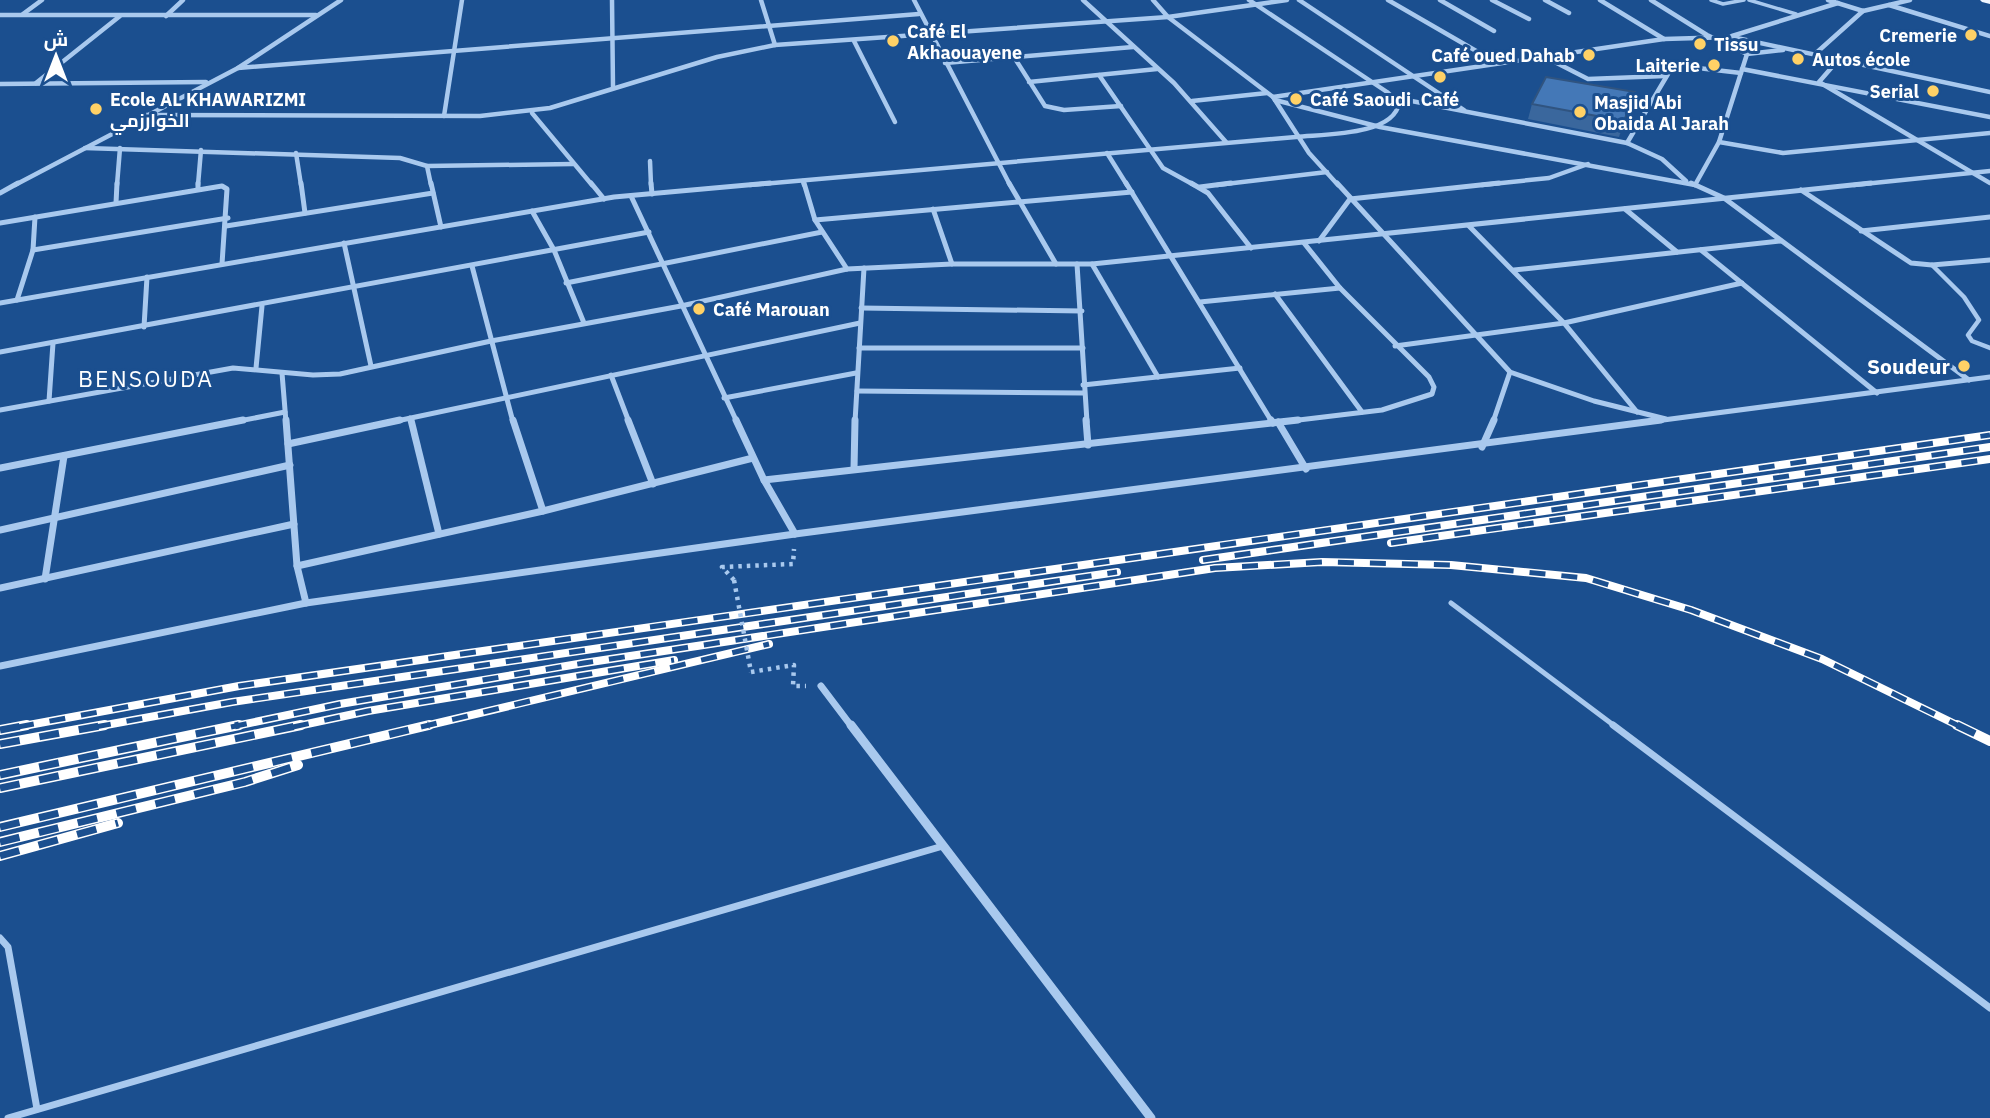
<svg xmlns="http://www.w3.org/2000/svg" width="1990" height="1118" font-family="'IBM Plex Sans',Cairo,sans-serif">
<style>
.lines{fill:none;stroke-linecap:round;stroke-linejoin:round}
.path{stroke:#a9c9ee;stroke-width:4.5;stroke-dasharray:3.5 5;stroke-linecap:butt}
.service-far3{stroke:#a9c9ee;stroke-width:3.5}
.service-far2{stroke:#a9c9ee;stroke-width:4.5}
.service-far1{stroke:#a9c9ee;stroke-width:5}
.service{stroke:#a9c9ee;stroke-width:7}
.minor-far3{stroke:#a9c9ee;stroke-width:4.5}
.minor-far2{stroke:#a9c9ee;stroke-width:5}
.minor-far1{stroke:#a9c9ee;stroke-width:7}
.minor{stroke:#a9c9ee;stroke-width:9}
.primary{fill:#f0f6ff;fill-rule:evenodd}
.rail-far1-casing{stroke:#fff;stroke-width:8}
.rail-casing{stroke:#fff;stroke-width:10}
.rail-far1{stroke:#1b4f8f;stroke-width:5;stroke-dasharray:16;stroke-linecap:butt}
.rail{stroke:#1b4f8f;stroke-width:7;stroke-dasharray:20;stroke-linecap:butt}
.path-bridge{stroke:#a9c9ee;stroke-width:4.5;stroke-dasharray:3.5 5;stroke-linecap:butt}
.wall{fill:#3a679d}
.shaded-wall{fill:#305480}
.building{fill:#4478b7;stroke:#305480;stroke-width:2}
.poi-dot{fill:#ffd166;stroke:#1b4f8f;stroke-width:2.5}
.labels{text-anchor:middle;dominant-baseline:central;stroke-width:6;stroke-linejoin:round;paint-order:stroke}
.far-poi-label{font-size:18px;font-weight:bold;fill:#fff;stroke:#1b4f8f;text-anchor:start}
.poi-label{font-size:21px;font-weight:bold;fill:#fff;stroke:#1b4f8f;text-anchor:end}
.neighbourhood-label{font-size:23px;letter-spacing:2px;fill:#fff;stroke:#1b4f8f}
</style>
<rect width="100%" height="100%" fill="#1b4f8f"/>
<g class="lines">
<!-- path -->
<g class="path">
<polyline points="734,580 722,567 793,564 794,549"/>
<polyline points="751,672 794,665 793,686 806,686"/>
</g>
<!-- service-far3 -->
<g class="service-far3">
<polyline points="1711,0 1723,4 1744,0"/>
<polyline points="1749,0 1796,14"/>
</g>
<!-- service-far2 -->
<polyline class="service-far2" points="1932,265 1964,297 1979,320 1968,335 1972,341 1990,348"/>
<!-- service-far1 -->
<polyline class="service-far1" points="1451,603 1616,727"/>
<!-- service -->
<g class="service">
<polyline points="1613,725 1990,1008"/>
<polyline points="0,938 8,947 37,1109"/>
<polyline points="8,1118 943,846"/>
</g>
<!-- minor-far3 -->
<g class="minor-far3">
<polyline points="612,0 613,87"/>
<polyline points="761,0 775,45"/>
<polyline points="914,0 1010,185"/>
<polyline points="1083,0 1174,83 1226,142"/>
<polyline points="1153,0 1168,17 1273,97 1309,153 1338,185"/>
<polyline points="1299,0 1464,110"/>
<polyline points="1388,0 1497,63"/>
<polyline points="1440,0 1494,31"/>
<polyline points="1492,0 1529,19"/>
<polyline points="1545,0 1569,13"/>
<polyline points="1600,0 1664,39"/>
<polyline points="1651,0 1707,35 1747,54 1783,50"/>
<polyline points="1828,0 1863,11 1910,0"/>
<polyline points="1889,5 1990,36"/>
<polyline points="23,14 42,0"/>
<polyline points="0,15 316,15"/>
<polyline points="166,16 183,0"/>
<polyline points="1732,36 1838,3"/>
<polyline points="854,41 895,122"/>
<polyline points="1815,54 1863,11"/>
<polyline points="1014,57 1045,106 1064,110 1121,106"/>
<polyline points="1545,57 1588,79 1665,76"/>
<polyline points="1839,59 1819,82 1990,183"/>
<polyline points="945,63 1133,47"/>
<polyline points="238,68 919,14"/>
<polyline points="1742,69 1990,117"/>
<polyline points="1099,75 1163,168 1194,185"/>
<polyline points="1029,82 1157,69"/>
<polyline points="36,83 120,16"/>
<polyline points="0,84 206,82"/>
<polyline points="1273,97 1664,39 1732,37 1990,92"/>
<polyline points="1396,98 1627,143 1662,159 1686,181"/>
<polyline points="1275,100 1380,127 1695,185"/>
<polyline points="1192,101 1267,93"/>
<polyline points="532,113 592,185"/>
<polyline points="143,115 480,116 550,108 717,57 775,45 1168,17 1287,0"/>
<polyline points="444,116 462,0"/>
<polyline points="1719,142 1783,153 1990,133"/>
<polyline points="1627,143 1671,69 1689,67 1741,73"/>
<polyline points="85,148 400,158 427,166 573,164"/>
<polyline points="296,153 301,185"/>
<polyline points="1107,153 1127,185"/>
<polyline points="650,161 651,185"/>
<polyline points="427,166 431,185"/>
<polyline points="803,181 804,185"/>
<polyline points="15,185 238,68 341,0"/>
<polyline points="117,185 120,148"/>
<polyline points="198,185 201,150"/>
<path d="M 750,185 L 1296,137 C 1323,134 1394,136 1399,103 L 1387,92 L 1249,0"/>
<polyline points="1217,185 1327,172"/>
<polyline points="1482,185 1549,178 1588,164"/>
<polyline points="1695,185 1719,142 1747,54"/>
<polyline points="1854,185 1990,171"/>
</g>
<!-- minor-far2 -->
<g class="minor-far2">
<polyline points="301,183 305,213"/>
<polyline points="431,183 441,227"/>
<polyline points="591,183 604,199"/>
<polyline points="651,183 652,194"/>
<polyline points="804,183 815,220 847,269"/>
<polyline points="1009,183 1056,264"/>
<polyline points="1126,183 1272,422"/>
<polyline points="1191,183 1208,193 1251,248"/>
<polyline points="1337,183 1510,372 1594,401 1666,419"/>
<polyline points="1691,183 1724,198 1969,380"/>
<polyline points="1200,187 1231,183"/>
<polyline points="198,189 198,183"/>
<polyline points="1801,190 1911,263 1932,265 1990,260"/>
<polyline points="0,193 18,183"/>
<polyline points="631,196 737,422"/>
<polyline points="116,203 117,183"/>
<polyline points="933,209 952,264"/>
<polyline points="1625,209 1677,252"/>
<polyline points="532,211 554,250 584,323"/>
<polyline points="815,220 1132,192"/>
<polyline points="0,223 222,186 227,189 222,264"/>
<polyline points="226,226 433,193"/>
<polyline points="1469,226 1564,323 1637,412"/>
<polyline points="1861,231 1990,217"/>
<polyline points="1319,241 1350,199 1499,183"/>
<polyline points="344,243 371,366"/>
<polyline points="33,250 228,218"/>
<polyline points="1701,250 1877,393"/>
<polyline points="1077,264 1087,422"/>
<polyline points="1092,264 1158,377"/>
<polyline points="472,266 513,422"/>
<polyline points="1514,270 1781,241"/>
<polyline points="566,283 822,232"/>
<polyline points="1275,294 1362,412"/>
<polyline points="17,300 33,250 35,217"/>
<polyline points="1200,302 1340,288"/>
<polyline points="0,303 614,197 770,183"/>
<polyline points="861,308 1082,311"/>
<polyline points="144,327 147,277"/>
<polyline points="1395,346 1564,323 1742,283"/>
<polyline points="859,348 1083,348"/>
<polyline points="0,352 649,232"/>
<polyline points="256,368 262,306"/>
<polyline points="282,373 286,422"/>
<polyline points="611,375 629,422"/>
<polyline points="1083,385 1240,368"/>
<polyline points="857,391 1083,393"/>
<polyline points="724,398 856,373"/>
<polyline points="49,401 53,343"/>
<polyline points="0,410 233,368 313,375 340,374 491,341 681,306 847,269 952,264 1092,264 1871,183"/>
<polyline points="410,418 411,422"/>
<polyline points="234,422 285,412"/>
<polyline points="392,422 860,323"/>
<polyline points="855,422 864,268"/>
<polyline points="1282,422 1382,410 1432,394 1434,387 1429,377 1340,288 1304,243"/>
<polyline points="1493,422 1510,372"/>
<polyline points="1648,422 1990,377"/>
</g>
<!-- minor-far1 -->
<g class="minor-far1">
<polyline points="286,420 297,566 306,603"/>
<polyline points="411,420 439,534"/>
<polyline points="513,420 543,511"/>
<polyline points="628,420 653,484"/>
<polyline points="736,420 764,480 795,534"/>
<polyline points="1086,420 1088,445"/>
<polyline points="1271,420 1273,423"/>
<polyline points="1278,422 1306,469"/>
<polyline points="288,444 400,420"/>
<polyline points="1482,447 1494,420"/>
<polyline points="0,468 243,420"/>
<polyline points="854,469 855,420"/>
<polyline points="764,480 1298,420"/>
<polyline points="0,530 290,465"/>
<polyline points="297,566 543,511 753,458"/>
<polyline points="45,579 64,456"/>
<polyline points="0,588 294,524"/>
<polyline points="0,666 306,603 795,534 1661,420"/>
<polyline points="821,686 852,727"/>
</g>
<!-- minor -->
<polyline class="minor" points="851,725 1151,1118"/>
<!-- primary -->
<polygon class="primary" points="1980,0 1990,0 1990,4 1982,2"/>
<defs>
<g id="rail-far1">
<polyline points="1391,543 1990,459"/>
<polyline points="1203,560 1990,447"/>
<polyline points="18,727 239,686 1990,435"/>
<polyline points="95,727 232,702 1117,572"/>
<polyline points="231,727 340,704 584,663 1215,568 1322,562 1451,565 1586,578 1691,610 1822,659 1961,727"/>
<polyline points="293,727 368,711 674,660"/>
<polyline points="421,727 769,644"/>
</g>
<g id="rail">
<polyline points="1957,725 1990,741"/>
<polyline points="0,730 27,725"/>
<polyline points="0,744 105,725"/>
<polyline points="0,775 239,725"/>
<polyline points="0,788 301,725"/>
<polyline points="0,827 429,725"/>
<polyline points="0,842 245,782 298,765"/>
<polyline points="0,856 118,823"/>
</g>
</defs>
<!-- rail-far1 casing -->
<use href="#rail-far1" class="rail-far1-casing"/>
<!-- rail casing -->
<use href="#rail" class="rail-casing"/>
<!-- rail-far1 -->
<use href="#rail-far1" class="rail-far1"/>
<!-- rail -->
<use href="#rail" class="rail"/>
<!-- path-bridge -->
<polyline class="path-bridge" points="734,580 751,672"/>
</g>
<!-- wall -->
<polygon class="wall" points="1635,92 1619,137 1528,119 1532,104"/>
<!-- shaded-wall -->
<polygon class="shaded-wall" points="1635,92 1630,107 1619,137 1624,121"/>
<!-- building -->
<polygon class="building" points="1546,77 1635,92 1624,121 1532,104"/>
<!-- markers -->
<g class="poi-dot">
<circle cx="1971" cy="35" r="7"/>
<circle cx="893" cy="41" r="7"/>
<circle cx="1700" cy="44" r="7"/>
<circle cx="1589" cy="55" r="7"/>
<circle cx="1798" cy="59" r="7"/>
<circle cx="1714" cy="65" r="7"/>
<circle cx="1440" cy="77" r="7"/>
<circle cx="1933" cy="91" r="7"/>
<circle cx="1296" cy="99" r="7"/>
<circle cx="96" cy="109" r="7"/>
<circle cx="1580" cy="112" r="7"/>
<circle cx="699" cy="309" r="7"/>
<circle cx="1964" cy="366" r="7"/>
</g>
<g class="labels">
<!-- far-poi labels -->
<g class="far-poi-label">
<text x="907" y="31">Café El<tspan x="907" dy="21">Akhaouayene</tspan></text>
<text x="1957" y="35" text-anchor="end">Cremerie</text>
<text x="1714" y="44">Tissu</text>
<text x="1575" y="55" text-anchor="end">Café oued Dahab</text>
<text x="1812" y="59">Autos école</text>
<text x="1700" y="65" text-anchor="end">Laiterie</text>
<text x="1919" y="91" text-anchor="end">Serial</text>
<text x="110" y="99">Ecole AL KHAWARIZMI<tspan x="110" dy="21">الخوارزمي</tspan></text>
<text x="1310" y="99">Café Saoudi</text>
<text x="1440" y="99" text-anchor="middle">Café</text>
<text x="1594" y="102">Masjid Abi<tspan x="1594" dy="21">Obaida Al Jarah</tspan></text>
<text x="713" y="309">Café Marouan</text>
</g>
<!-- poi labels -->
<g class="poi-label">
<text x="1950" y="366">Soudeur</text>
</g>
<!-- neighbourhood labels -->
<g class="neighbourhood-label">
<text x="146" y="378">BENSOUDA</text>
</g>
</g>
<!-- north arrow -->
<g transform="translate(56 56)" stroke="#1b4f8f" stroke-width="5" paint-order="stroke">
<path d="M0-5L12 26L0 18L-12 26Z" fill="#ffffff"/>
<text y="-10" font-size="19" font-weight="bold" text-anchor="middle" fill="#ffffff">ش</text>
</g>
</svg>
